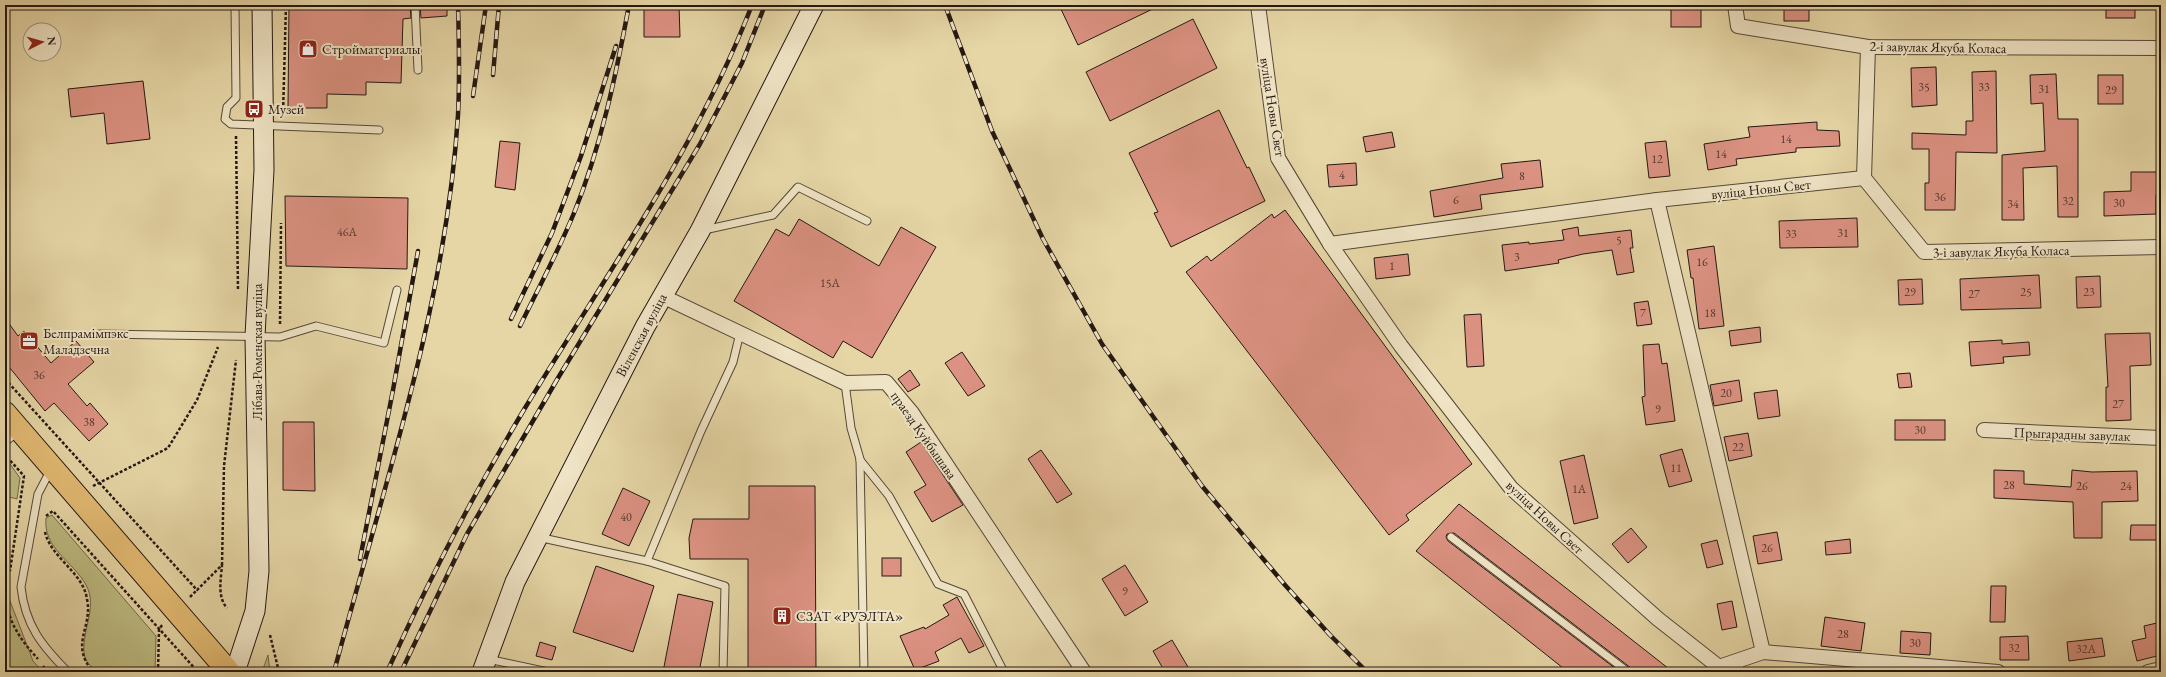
<svg xmlns="http://www.w3.org/2000/svg" width="2166" height="677" font-family="'EB Garamond',serif">
<style>
.green{fill:#bdbb81;stroke:#706a4a}
.building{fill:#dc9282;stroke:#241812}
.lines{fill:none;stroke-linecap:round;stroke-linejoin:round}
.lane-casing{stroke:#544837;stroke-width:9}
.street-casing{stroke:#544837;stroke-width:16}
.secondary-casing{stroke:#241812;stroke-width:21}
.primary-casing{stroke:#241812;stroke-width:24}
.path{stroke:#241812;stroke-width:2.5;stroke-dasharray:3 2;stroke-linecap:butt}
.lane{stroke:#efe4c5;stroke-width:7}
.street{stroke:#efe4c5;stroke-width:14}
.secondary{stroke:#efe4c5;stroke-width:19}
.primary{stroke:#e3bb73;stroke-width:22}
.rail-casing{stroke:#241812;stroke-width:4.5}
.rail{stroke:#efe4c5;stroke-width:3;stroke-dasharray:9;stroke-linecap:butt}
.labels{text-anchor:middle;dominant-baseline:central;stroke-width:4;stroke-linejoin:round;paint-order:stroke}
.number-label{font-size:12px;fill:#52362e}
.street-label{font-size:14px;fill:#241812;stroke:#efe4c5}
.poi-label{font-size:14px;fill:#241812;stroke:#efe4c5;text-anchor:start}
</style>
<rect width="100%" height="100%" fill="#e6d6a6"/>
<filter id="stains"><feTurbulence type="fractalNoise" baseFrequency=".005" numOctaves="4"/><feColorMatrix values="0 0 0 0 .2 0 0 0 0 .09 0 0 0 0 .02 0 0 0 .5 -.17"/></filter>
<radialGradient id="worn" r=".72"><stop offset=".6" stop-color="#630" stop-opacity="0"/><stop offset="1" stop-color="#630" stop-opacity=".3"/></radialGradient>
<!-- green -->
<g class="green">
<polygon points="10,464 20,478 17,499 5,496 5,469"/>
<path d="M 52,515 L 156,636 L 155,672 L 97,672 C 93,668 87,663 85,658 C 79,634 99,608 86,585 C 73,561 43,549 46,518 Z"/>
<polygon points="5,588 33,661 43,672 8,672 5,666"/>
<polygon points="268,655 270,672 262,672"/>
</g>
<!-- building -->
<g class="building">
<polygon points="289,5 410,5 411,18 403,19 401,83 366,82 366,95 327,94 327,108 288,108"/>
<polygon points="420,5 447,5 447,16 421,18"/>
<polygon points="644,5 679,5 680,37 644,37"/>
<polygon points="1059,5 1161,5 1078,45"/>
<rect x="1671" y="5" width="30" height="22"/>
<rect x="1784" y="5" width="25" height="16"/>
<rect x="2106" y="5" width="29" height="13"/>
<polygon points="1193,19 1217,68 1110,121 1086,72"/>
<polygon points="1936,67 1937,105 1912,107 1911,68"/>
<polygon points="1996,71 1997,153 1956,152 1955,210 1925,210 1925,183 1929,183 1929,149 1912,149 1912,133 1966,135 1966,121 1973,121 1972,72"/>
<polygon points="2056,74 2058,119 2078,119 2078,217 2058,217 2057,166 2023,168 2024,220 2002,220 2002,155 2045,151 2043,103 2031,104 2030,75"/>
<rect x="2098" y="75" width="25" height="29"/>
<polygon points="143,81 150,139 107,144 104,113 71,117 68,89"/>
<polygon points="1219,110 1247,168 1249,167 1265,201 1171,247 1154,213 1158,212 1129,153"/>
<polygon points="1817,122 1817,130 1839,131 1840,146 1796,148 1796,152 1736,159 1737,165 1708,170 1704,144 1750,137 1748,127"/>
<polygon points="1392,132 1395,147 1366,152 1363,137"/>
<polygon points="500,141 520,143 515,190 495,187"/>
<polygon points="1666,141 1670,176 1649,178 1645,143"/>
<polygon points="1540,160 1543,187 1480,195 1482,209 1434,217 1430,191 1503,178 1501,164"/>
<polygon points="1356,163 1357,185 1329,187 1327,165"/>
<polygon points="2131,172 2161,172 2161,195 2156,195 2156,214 2104,216 2104,192 2131,191"/>
<polygon points="285,196 408,198 407,269 286,266"/>
<polygon points="1285,210 1472,464 1406,515 1409,520 1389,535 1186,272 1207,256 1211,261 1272,214 1274,218"/>
<polygon points="1857,218 1858,247 1780,248 1779,221"/>
<polygon points="799,219 879,266 901,227 936,247 872,358 843,341 833,358 734,301 776,229 789,236"/>
<polygon points="1578,227 1579,236 1631,230 1633,248 1630,248 1634,272 1617,275 1612,250 1583,254 1558,260 1559,263 1505,271 1502,245 1529,242 1529,244 1564,240 1562,230"/>
<polygon points="1714,246 1724,326 1699,329 1693,278 1691,278 1687,250"/>
<polygon points="1408,254 1410,275 1376,279 1374,258"/>
<polygon points="2039,275 2041,308 1961,310 1960,279"/>
<polygon points="2100,276 2101,307 2077,308 2076,277"/>
<polygon points="1922,279 1923,304 1899,305 1898,280"/>
<polygon points="1648,301 1652,324 1637,326 1634,303"/>
<polygon points="1481,314 1484,366 1467,367 1464,315"/>
<polygon points="5,318 18,336 24,331 51,363 76,341 94,362 68,384 87,406 90,403 108,424 89,441 54,403 45,411 5,362"/>
<polygon points="1760,327 1761,342 1731,346 1729,331"/>
<polygon points="2150,333 2151,365 2130,366 2131,420 2106,421 2106,387 2108,387 2105,334"/>
<polygon points="2002,340 2002,344 2029,342 2030,355 2003,357 2004,363 1971,366 1969,342"/>
<polygon points="1659,344 1662,364 1667,363 1675,421 1646,425 1642,397 1645,396 1643,345"/>
<polygon points="962,352 985,386 968,396 945,363"/>
<polygon points="910,370 920,385 908,392 898,379"/>
<polygon points="1910,373 1912,387 1899,388 1897,374"/>
<polygon points="1739,380 1742,401 1714,406 1710,385"/>
<polygon points="1777,390 1780,416 1758,419 1754,393"/>
<rect x="1895" y="420" width="50" height="20"/>
<polygon points="283,422 314,422 315,491 283,490"/>
<polygon points="1748,433 1752,456 1729,461 1724,437"/>
<polygon points="921,442 963,505 932,522 914,492 926,485 906,452"/>
<polygon points="1682,449 1692,481 1669,487 1660,455"/>
<polygon points="1041,450 1072,494 1057,503 1028,459"/>
<polygon points="1584,455 1598,518 1574,524 1560,461"/>
<polygon points="1994,470 2024,471 2024,484 2071,487 2072,470 2092,472 2137,471 2138,501 2102,502 2102,538 2074,538 2073,502 1994,498"/>
<polygon points="749,486 815,486 816,672 748,672 748,559 690,559 689,538 693,519 749,519"/>
<polygon points="623,488 650,501 629,546 602,534"/>
<polygon points="1459,504 1673,672 1633,672 1631,668 1454,533 1447,534 1446,537 1448,541 1620,672 1568,672 1416,551"/>
<polygon points="2131,525 2161,525 2161,540 2130,540"/>
<polygon points="1631,528 1647,547 1628,563 1612,544"/>
<polygon points="1777,532 1782,560 1758,564 1753,536"/>
<polygon points="1850,539 1851,553 1826,555 1825,542"/>
<polygon points="1717,540 1723,564 1707,568 1701,544"/>
<rect x="882" y="558" width="19" height="18"/>
<polygon points="1125,565 1148,602 1125,616 1102,579"/>
<polygon points="596,566 654,586 633,652 573,632"/>
<polygon points="1991,586 2006,586 2005,622 1990,622"/>
<polygon points="678,594 713,602 699,672 663,672"/>
<polygon points="957,597 984,646 969,653 961,638 935,652 939,661 915,670 900,636 924,627 925,629 949,615 943,605"/>
<polygon points="1732,601 1737,627 1722,630 1717,604"/>
<polygon points="1825,617 1865,623 1861,651 1821,646"/>
<polygon points="2161,622 2161,655 2137,661 2132,641 2146,638 2144,626"/>
<polygon points="1901,631 1931,633 1930,655 1900,653"/>
<polygon points="2028,636 2029,660 2000,660 2000,637"/>
<polygon points="2102,638 2105,656 2069,661 2067,642"/>
<polygon points="1172,640 1191,672 1165,672 1153,651"/>
<polygon points="540,642 556,647 552,660 536,656"/>
</g>
<g class="lines">
<defs>
<g id="lane">
<polyline points="235,5 236,98 227,107 225,119 231,124 379,130"/>
<polyline points="415,5 418,70"/>
<polyline points="704,230 773,215 798,187 867,221"/>
<polyline points="99,334 280,337 316,326 384,343 397,290"/>
<polyline points="845,383 851,428 860,459 864,672"/>
<polyline points="5,442 18,432"/>
<polyline points="860,460 889,496 938,584 964,594 1004,672"/>
<path d="M 50,471 L 38,494 L 21,587 C 25,625 42,646 68,672"/>
<polyline points="538,537 647,561 725,586 723,672"/>
<polyline points="1451,537 1628,672"/>
<polyline points="647,561 701,431 733,362 740,333"/>
<polyline points="488,659 548,672"/>
<polyline points="1739,672 1740,660"/>
</g>
<g id="street">
<polyline points="1258,5 1278,158 1330,244 1401,346 1511,488 1658,619 1719,667 1763,652 1998,672"/>
<polyline points="1735,5 1738,26 1868,47 2161,48"/>
<polyline points="1868,47 1864,178 1924,252 2161,247"/>
<polyline points="1657,200 1763,652"/>
<polyline points="1330,244 1657,200 1864,178"/>
<polyline points="662,296 845,383 886,382 912,413 1084,672"/>
<polyline points="1984,430 2161,438"/>
<polyline points="2148,672 2161,669"/>
</g>
<g id="secondary">
<polyline points="235,672 255,611 259,571 255,336 264,170 262,5"/>
<polyline points="482,672 515,582 645,327 700,231 814,5"/>
</g>
<polyline id="primary" points="5,413 229,672"/>
</defs>
<!-- lane casing -->
<use href="#lane" class="lane-casing"/>
<!-- street casing -->
<use href="#street" class="street-casing"/>
<!-- secondary casing -->
<use href="#secondary" class="secondary-casing"/>
<!-- primary casing -->
<use href="#primary" class="primary-casing"/>
<!-- path -->
<g class="path">
<polyline points="283,115 286,5"/>
<polyline points="236,136 238,291"/>
<polyline points="280,324 281,223"/>
<path d="M 5,379 L 197,590 L 222,565 C 221,579 217,597 227,608"/>
<polyline points="7,457 24,476 10,571"/>
<polyline points="93,486 168,448 197,400 218,347"/>
<polyline points="46,516 53,511 198,672"/>
<path d="M 45,532 C 51,558 83,572 87,599 C 93,629 69,643 93,672"/>
<polyline points="222,565 224,466 236,360"/>
<path d="M 7,586 C 3,616 19,638 38,659"/>
<polyline points="190,597 197,590"/>
<polyline points="270,635 279,672"/>
<polyline points="43,666 48,672"/>
<polyline points="158,672 159,629 163,624"/>
</g>
<!-- lane -->
<use href="#lane" class="lane"/>
<!-- street -->
<use href="#street" class="street"/>
<!-- secondary -->
<use href="#secondary" class="secondary"/>
<!-- primary -->
<use href="#primary" class="primary"/>
<defs>
<g id="rail">
<polyline points="945,5 992,131 1043,239 1102,344 1202,486 1285,585 1330,635 1367,672"/>
<polyline points="493,75 499,5"/>
<polyline points="473,96 486,5"/>
<polyline points="511,319 552,233 581,156 616,46"/>
<path d="M 520,326 C 538,289 558,252 574,213 C 601,147 616,75 629,5"/>
<polyline points="360,559 393,390 418,251"/>
<path d="M 334,672 C 383,488 446,306 458,115 C 460,78 459,41 458,5"/>
<path d="M 387,672 C 428,581 474,493 525,408 C 605,276 696,150 752,5"/>
<polyline points="401,672 467,534 558,378 700,144 742,63 765,5"/>
</g>
</defs>
<!-- rail casing -->
<use href="#rail" class="rail-casing"/>
<!-- rail -->
<use href="#rail" class="rail"/>
</g>
<!-- icons -->
<defs>
<symbol id="shop-square" viewBox="-11 -11 22 22"><rect x="-9" y="-9" width="18" height="18" rx="4" fill="#8f2418" stroke="#efe4c5"/><path d="M-5-2.5h2.3a2.7 3.5 0 0 1 5.4 0H5L5.5 6h-11ZM-1.5-2.5h3a1.5 2.3 0 0 0-3 0Z" fill="#fff"/></symbol>
<symbol id="bus-square" viewBox="-11 -11 22 22"><rect x="-9" y="-9" width="18" height="18" rx="4" fill="#8f2418" stroke="#efe4c5"/><path d="M-5-6H5V4H4V6H2V4H-2V6H-4V4H-5ZM-3.5-4V0h7V-4ZM-3.5 1.2v1.5H-2V1.2ZM2 1.2v1.5H3.5V1.2Z" fill="#fff"/></symbol>
<symbol id="office-square" viewBox="-11 -11 22 22"><rect x="-9" y="-9" width="18" height="18" rx="4" fill="#8f2418" stroke="#efe4c5"/><path d="M-6-3h4V-5.5h4V-3h4V5H-6ZM-1-4.5V-3h2v-1.5ZM-6 0V1H6V0Z" fill="#fff"/></symbol>
<symbol id="building-square" viewBox="-11 -11 22 22"><rect x="-9" y="-9" width="18" height="18" rx="4" fill="#8f2418" stroke="#efe4c5"/><path d="M-4-6H4V6H1V3H-1V6H-4ZM-2.5-4.3h1.7v1.8h-1.7ZM.8-4.3h1.7v1.8H.8ZM-2.5-1h1.7V.8h-1.7ZM.8-1h1.7V.8H.8Z" fill="#fff"/></symbol>
</defs>
<g fill-rule="evenodd">
<use href="#shop-square" x="297" y="38" width="22" height="22"/>
<use href="#bus-square" x="243" y="98" width="22" height="22"/>
<use href="#office-square" x="18" y="330" width="22" height="22"/>
<use href="#building-square" x="771" y="605" width="22" height="22"/>
</g>
<g class="labels">
<!-- number labels -->
<g class="number-label">
<text x="1924" y="87">35</text>
<text x="1984" y="87">33</text>
<text x="2044" y="89">31</text>
<text x="2111" y="90">29</text>
<text x="1786" y="139">14</text>
<text x="1721" y="154">14</text>
<text x="1657" y="159">12</text>
<text x="1342" y="175">4</text>
<text x="1522" y="176">8</text>
<text x="1940" y="197">36</text>
<text x="1456" y="200">6</text>
<text x="2068" y="201">32</text>
<text x="2119" y="203">30</text>
<text x="2013" y="204">34</text>
<text x="347" y="232">46А</text>
<text x="1843" y="233">31</text>
<text x="1791" y="234">33</text>
<text x="1619" y="240">5</text>
<text x="1517" y="257">3</text>
<text x="1702" y="262">16</text>
<text x="1392" y="266">1</text>
<text x="830" y="283">15А</text>
<text x="1910" y="292">29</text>
<text x="2026" y="292">25</text>
<text x="2089" y="292">23</text>
<text x="1974" y="294">27</text>
<text x="1643" y="313">7</text>
<text x="1710" y="313">18</text>
<text x="39" y="375">36</text>
<text x="1726" y="393">20</text>
<text x="2118" y="404">27</text>
<text x="1658" y="409">9</text>
<text x="89" y="422">38</text>
<text x="1920" y="430">30</text>
<text x="1738" y="447">22</text>
<text x="1676" y="468">11</text>
<text x="2009" y="485">28</text>
<text x="2082" y="486">26</text>
<text x="2126" y="486">24</text>
<text x="1579" y="489">1А</text>
<text x="626" y="517">40</text>
<text x="1767" y="548">26</text>
<text x="1125" y="591">9</text>
<text x="1843" y="634">28</text>
<text x="1915" y="643">30</text>
<text x="2014" y="648">32</text>
<text x="2086" y="649">32А</text>
</g>
<!-- street labels -->
<g class="street-label">
<text transform="translate(1938 47) rotate(1)">2-і завулак Якуба Коласа</text>
<text transform="translate(1273 107) rotate(81)">вуліца Новы Свет</text>
<text transform="translate(1761 189) rotate(-6)">вуліца Новы Свет</text>
<text transform="translate(2001 251) rotate(-1)">3-і завулак Якуба Коласа</text>
<text transform="translate(641 335) rotate(-62)">Віленская вуліца</text>
<text transform="translate(257 352) rotate(-90)">Лібава-Роменская вуліца</text>
<text transform="translate(2072 434) rotate(2)">Прыгарадны завулак</text>
<text transform="translate(924 435) rotate(55)">праезд Куйбышава</text>
<text transform="translate(1545 517) rotate(43)">вуліца Новы Свет</text>
</g>
<!-- poi labels -->
<g class="poi-label">
<text x="322" y="49">Стройматериалы</text>
<text x="268" y="109">Музей</text>
<text x="43" y="333">Белпрамімпэкс<tspan x="43" dy="16">Маладзечна</tspan></text>
<text x="796" y="616">СЗАТ «РУЭЛТА»</text>
</g>
</g>
<!-- margin -->
<rect width="2166" height="677" fill="none" stroke="#e6d6a6" stroke-width="20"/>
<rect x="6" y="6" width="2154" height="665" fill="none" stroke="#241812" stroke-width="2"/>
<rect x="10" y="10" width="2146" height="657" fill="none" stroke="#241812"/>
<!-- north arrow -->
<g transform="translate(42 42) rotate(84)"><circle r="19" fill="#efe4c5" stroke="#9e927d"/>
<path d="M0-3L7 15L0 10L-7 15Z" fill="#8f2418"/>
<text y="-6" font-size="11" font-weight="bold" text-anchor="middle" fill="#241812">N</text>
</g>
<rect width="100%" height="100%" filter="url(#stains)"/>
<rect width="100%" height="100%" fill="url(#worn)"/>
</svg>
